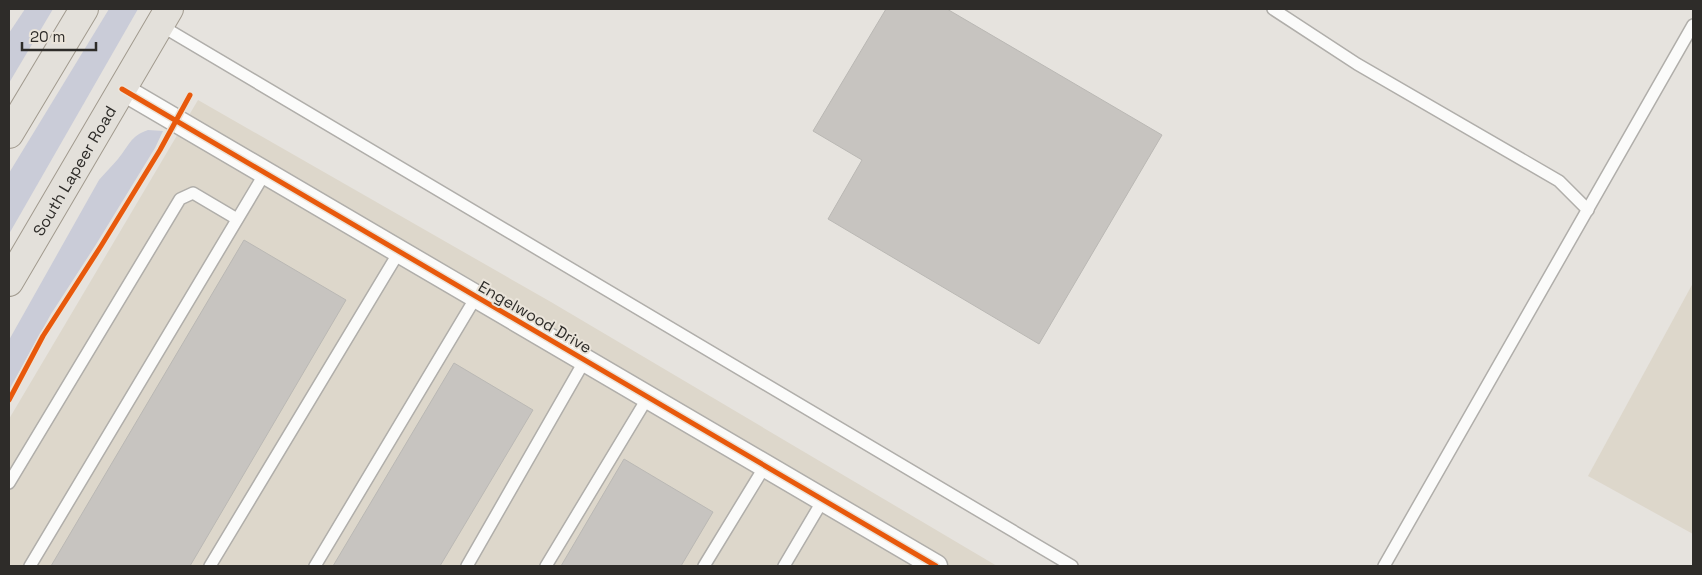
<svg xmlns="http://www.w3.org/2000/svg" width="1702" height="575" font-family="'Space Grotesk',sans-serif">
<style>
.built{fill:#ddd7cb}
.green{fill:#caccd8}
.building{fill:#c7c4c0;stroke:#bab8b4}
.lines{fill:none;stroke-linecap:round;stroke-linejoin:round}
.lane-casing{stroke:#b0aeaa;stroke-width:14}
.street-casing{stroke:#b0aeaa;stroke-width:25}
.primary-casing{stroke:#a19a8e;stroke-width:30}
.lane{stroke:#fbfbfa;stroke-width:11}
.street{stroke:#fbfbfa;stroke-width:22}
.primary{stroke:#e3e0da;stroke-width:28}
.cycleway-casing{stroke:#eae4da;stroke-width:8}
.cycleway{stroke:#e8590c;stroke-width:5}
.labels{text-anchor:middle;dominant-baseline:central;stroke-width:4;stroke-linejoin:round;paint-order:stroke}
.street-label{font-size:16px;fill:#2e2c29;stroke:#eae4da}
</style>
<rect width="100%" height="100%" fill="#e6e3de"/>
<!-- built -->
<g class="built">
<polygon points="198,100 551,302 997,566 9,566 9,419"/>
<polygon points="1693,283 1693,534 1588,476"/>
</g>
<!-- green -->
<g class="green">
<polygon points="25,9 53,9 9,83 9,33"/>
<polygon points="109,9 138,9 9,234 9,173"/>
<path d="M 148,130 L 163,131 L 155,148 L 95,246 L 51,314 L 9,390 L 9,340 L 99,180 C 105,173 112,166 118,159 C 129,146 130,136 148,130 Z"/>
</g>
<!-- building -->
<g class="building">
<polygon points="886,9 947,9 1162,135 1039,344 828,219 862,160 813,131"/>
<polygon points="244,240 346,300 190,566 51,566"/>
<polygon points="454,363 533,410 440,566 333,566"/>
<polygon points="624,459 713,512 681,566 561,566"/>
</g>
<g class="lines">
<defs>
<g id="lane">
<polyline points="1273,9 1357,64 1559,181 1588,210"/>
<polyline points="160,25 1072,566"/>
<polyline points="9,483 180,199 193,193 237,219"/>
<polyline points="30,566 265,173"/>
<polyline points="210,566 399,252"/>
<polyline points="315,566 476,297"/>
<polyline points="467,566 585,360"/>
<polyline points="546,566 648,397"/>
<polyline points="704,566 765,466"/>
<polyline points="784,566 823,500"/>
<polyline points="1384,566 1693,25"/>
</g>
<polyline id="street" points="122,89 936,566"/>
<g id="primary">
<polyline points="9,134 84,9"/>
<path id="s1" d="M 9,282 L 169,9"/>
</g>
</defs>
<!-- lane casing -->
<use href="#lane" class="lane-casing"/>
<!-- street casing -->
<use href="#street" class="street-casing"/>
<!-- primary casing -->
<use href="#primary" class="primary-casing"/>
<!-- lane -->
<use href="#lane" class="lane"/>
<!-- street -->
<use href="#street" class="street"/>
<!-- primary -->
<use href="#primary" class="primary"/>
<defs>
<g id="cycleway">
<polyline points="122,89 936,566"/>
<polyline points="9,400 43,336 101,246 160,150 190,95"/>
</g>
</defs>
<!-- cycleway casing -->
<use href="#cycleway" class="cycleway-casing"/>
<!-- cycleway -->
<use href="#cycleway" class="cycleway"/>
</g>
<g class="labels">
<!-- street labels -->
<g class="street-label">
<text stroke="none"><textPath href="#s1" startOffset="129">South Lapeer Road</textPath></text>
<text transform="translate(535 317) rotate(30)">Engelwood Drive</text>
</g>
</g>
<!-- border -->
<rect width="1702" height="575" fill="none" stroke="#2e2c29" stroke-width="20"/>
<!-- scale -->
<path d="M22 42v8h74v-8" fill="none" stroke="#2e2c29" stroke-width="2.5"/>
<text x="30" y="42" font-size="15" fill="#2e2c29" stroke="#eae4da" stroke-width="4" paint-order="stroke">20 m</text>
</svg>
